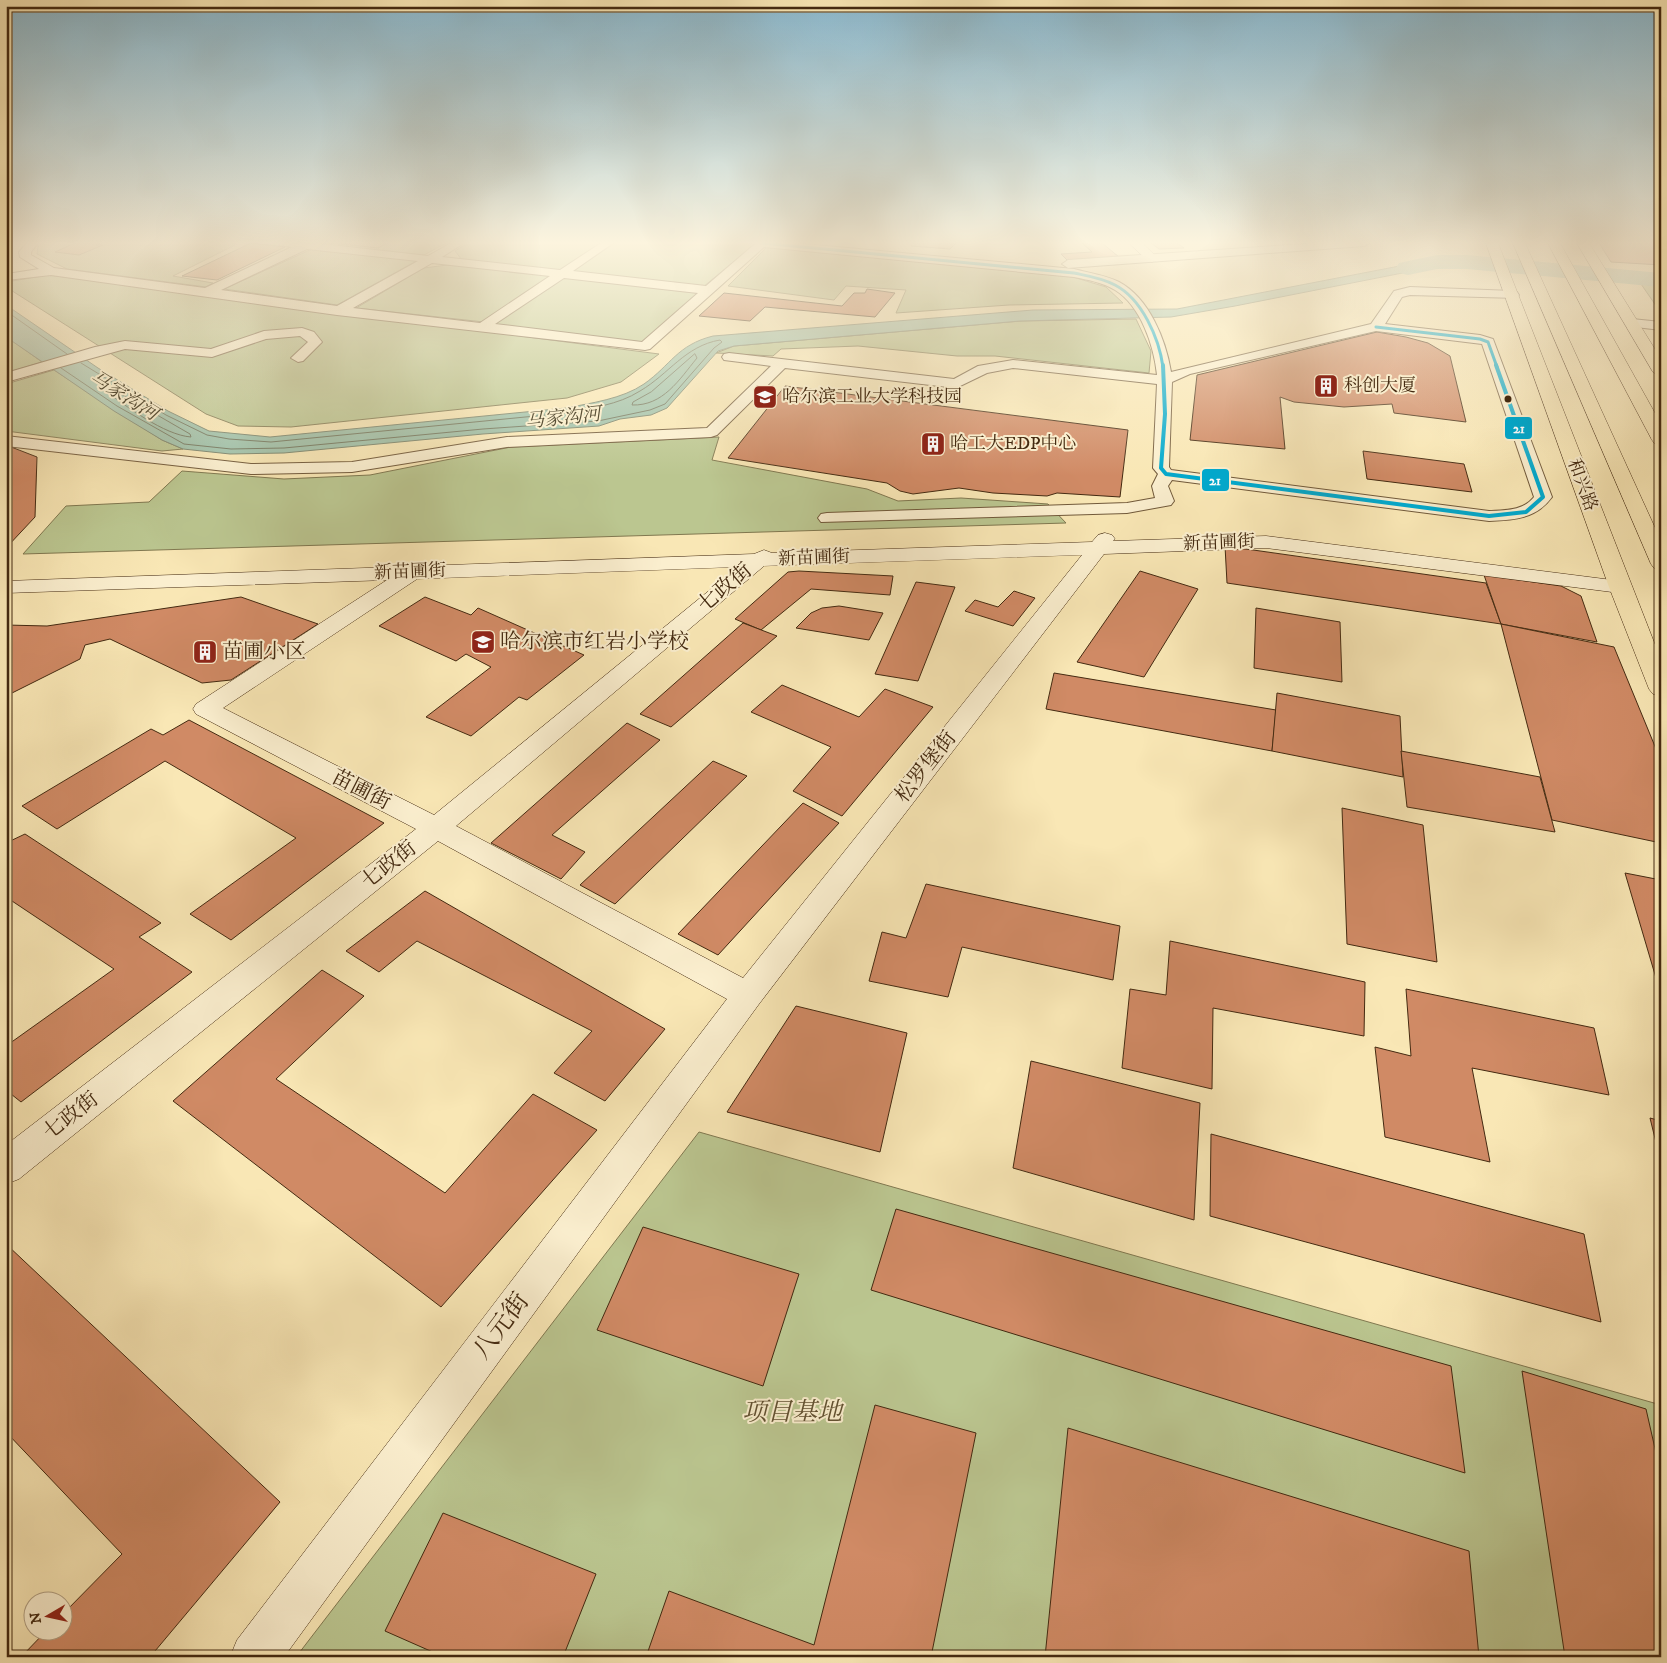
<svg xmlns="http://www.w3.org/2000/svg" width="1667" height="1663" font-family="'IM FELL DW Pica','Noto Serif SC',serif">
<style>
.green{fill:#bbc690;stroke:#807850}
.water{fill:#9ec0a9;stroke:#7a846c}
.lines{fill:none;stroke-linecap:round;stroke-linejoin:round}
.shore{stroke:#71755d;stroke-width:1}
.river{fill:#9ec0a9;fill-rule:evenodd}
.building{fill:#d08a65;stroke:#442a11}
.street-casing{stroke:#71593a;stroke-width:2}
.secondary-casing{stroke:#442a11;stroke-width:1}
.highway-casing{stroke:#442a11;stroke-width:1}
.street{fill:#fbefcf;fill-rule:evenodd}
.secondary{fill:#fbefcf;fill-rule:evenodd}
.highway{fill:#f9e7b5;fill-rule:evenodd}
.bus-1-far1-casing{stroke:#fbefcf;stroke-width:5}
.bus-1-casing{stroke:#fbefcf;stroke-width:6}
.bus-1-far1{stroke:#00a9ce;stroke-width:3}
.bus-1{stroke:#00a9ce;stroke-width:4}
.bus-dot{fill:#442a11;stroke:#fbefcf;stroke-width:2}
.labels{text-anchor:middle;dominant-baseline:central;stroke-width:4;stroke-linejoin:round;paint-order:stroke}
.far-poi-label{font-size:18px;fill:#442a11;stroke:#fbefcf;text-anchor:start}
.far-street-label{font-size:18px;fill:#442a11;stroke:#fbefcf}
.far-water-label{font-size:19px;font-style:italic;fill:#5a5037;stroke:#fbefcf}
.street-label{font-size:21px;fill:#442a11;stroke:#fbefcf}
.poi-label{font-size:21px;fill:#442a11;stroke:#fbefcf;text-anchor:start}
.near-street-label{font-size:25px;fill:#442a11;stroke:#fbefcf}
.near-park-label{font-size:25px;font-style:italic;fill:#625131;stroke:#fbefcf}
.line-badge{stroke:#fbefcf;stroke-width:2}
.badge-label{font-size:14px;text-anchor:middle;font-weight:bold;fill:#fff}
</style>
<rect width="100%" height="100%" fill="#f9e7b5"/>
<filter id="stains"><feTurbulence type="fractalNoise" baseFrequency=".004" numOctaves="4"/><feColorMatrix values="0 0 0 0 .2 0 0 0 0 .09 0 0 0 0 .02 0 0 0 .5 -.17"/></filter>
<radialGradient id="worn" r=".72"><stop offset=".6" stop-color="#630" stop-opacity="0"/><stop offset="1" stop-color="#630" stop-opacity=".3"/></radialGradient>
<!-- green -->
<g class="green">
<polygon points="42,243 239,243 173,276 213,283 206,287 67,269 37,254 38,246"/>
<polygon points="310,243 446,243 424,255"/>
<polygon points="468,243 604,243 562,271 462,260 455,251"/>
<polygon points="615,243 743,243 755,244 703,287 570,273"/>
<polygon points="767,247 1073,277 1106,287 1123,303 1009,305 896,313 906,290 846,286 834,300 728,286"/>
<polygon points="312,249 418,260 337,305 224,289"/>
<polygon points="455,264 557,275 484,322 356,308 424,268"/>
<polygon points="48,275 659,354 621,382 567,398 291,427 238,426 206,414 6,287 6,282"/>
<polygon points="566,276 700,291 642,342 493,325"/>
<polygon points="1641,284 1661,286 1661,313"/>
<polygon points="1136,319 1151,351 1149,373 995,356 957,356 858,346 781,349 773,356 716,353 734,346 1021,321"/>
<polygon points="6,336 42,362 6,373"/>
<polygon points="54,370 162,440 183,449 162,451 6,431 6,384"/>
<polygon points="719,437 712,460 867,489 898,501 961,498 1048,504 1066,523 23,554 66,506 149,502 182,471 284,479 370,475 511,447"/>
<polygon points="699,1132 1661,1405 1661,1657 296,1657"/>
</g>
<!-- water -->
<path class="water" d="M 1477,260 L 1480,266 L 1438,266 L 1235,306 L 1171,317 L 1020,321 L 734,346 L 718,351 L 667,408 L 651,415 L 620,419 L 599,426 L 483,434 L 284,453 L 230,454 L 183,449 L 162,440 L 114,411 L 6,337 L 6,305 L 98,368 L 168,411 L 209,431 L 270,437 L 566,408 C 591,403 622,399 644,384 C 671,365 677,345 713,336 L 1033,310 L 1177,309 L 1415,263 Z"/>
<g class="lines">
<!-- shore -->
<g class="shore">
<polyline points="6,311 67,354"/>
<path d="M 695,354 L 697,358 C 679,380 663,406 632,405 L 633,402 L 651,392 Z"/>
<path d="M 61,368 L 117,406 L 184,444 L 231,449 L 284,448 L 483,429 L 598,421 L 650,410 L 665,404 L 714,348 L 722,342 L 720,340 C 685,346 669,374 640,391 C 618,405 591,408 566,413 L 271,442 L 229,439 L 207,435 L 166,415 L 81,363"/>
<path d="M 107,386 L 190,434 L 191,437 C 164,435 126,406 104,390 L 104,387 Z"/>
</g>
<!-- river -->
<polygon class="river" points="1437,255 1467,255 1661,273 1661,287 1467,269 1437,269 1408,275 1399,273 1396,268 1399,263"/>
</g>
<!-- building -->
<g class="building">
<polygon points="75,243 103,243 96,245 103,245 79,255 55,252"/>
<polygon points="251,243 285,247 217,280 182,276"/>
<polygon points="331,243 388,243 378,248"/>
<polygon points="913,243 956,243 950,249 911,246"/>
<polygon points="1082,243 1102,243 1119,257 1068,261 1061,254 1092,252"/>
<polygon points="1151,243 1177,243 1184,248 1159,249"/>
<polygon points="1599,243 1661,243 1661,265 1611,262"/>
<polygon points="867,289 895,293 875,317 765,307 750,321 699,316 724,293 842,306 854,293 865,293"/>
<polygon points="1377,332 1406,337 1428,343 1450,356 1466,422 1394,413 1392,404 1344,407 1294,402 1280,397 1285,449 1190,440 1197,375"/>
<polygon points="785,386 1128,430 1120,497 1057,493 1047,496 993,493 959,488 913,494 900,491 887,483 728,458"/>
<polygon points="6,445 37,457 35,517 6,548"/>
<polygon points="1363,451 1464,464 1472,492 1367,479"/>
<polygon points="1225,546 1486,583 1501,624 1227,583"/>
<polygon points="799,571 893,576 890,595 811,589 761,630 735,619 788,572"/>
<polygon points="1140,571 1198,589 1144,677 1077,662"/>
<polygon points="1484,575 1561,586 1581,596 1597,642 1501,624"/>
<polygon points="916,582 955,587 918,681 875,674"/>
<polygon points="1014,591 1035,598 1013,626 965,611 975,600 998,607"/>
<polygon points="241,597 318,624 231,680 202,683 110,639 85,645 80,659 6,696 6,625 47,626"/>
<polygon points="425,597 471,615 478,608 584,655 527,700 519,697 471,736 426,717 491,667 466,654 456,661 379,626"/>
<polygon points="839,606 883,613 869,640 796,628 811,613 822,608"/>
<polygon points="1256,608 1340,622 1342,682 1254,668"/>
<polygon points="743,623 777,636 671,727 640,714"/>
<polygon points="1501,624 1614,647 1661,761 1661,843 1552,820"/>
<polygon points="1054,673 1276,710 1272,751 1046,709"/>
<polygon points="782,685 859,717 885,689 933,707 842,816 793,791 831,747 751,712"/>
<polygon points="1277,693 1400,716 1403,777 1272,751"/>
<polygon points="189,720 384,823 231,940 190,914 296,838 165,761 57,829 22,806 151,729 163,735"/>
<polygon points="627,723 660,740 552,835 585,852 561,879 491,843"/>
<polygon points="1401,751 1540,777 1555,832 1407,807"/>
<polygon points="713,761 747,776 615,904 580,885"/>
<polygon points="803,803 839,823 718,955 678,934"/>
<polygon points="1342,808 1423,825 1437,962 1347,944"/>
<polygon points="25,834 161,923 139,937 192,972 21,1102 6,1090 6,1046 114,969 6,897 6,843"/>
<polygon points="1625,873 1661,880 1661,995"/>
<polygon points="926,884 1120,926 1113,980 962,947 948,997 869,981 882,932 906,938"/>
<polygon points="425,891 665,1029 605,1101 554,1073 592,1031 417,941 379,972 346,951"/>
<polygon points="1170,941 1365,982 1364,1036 1213,1008 1212,1089 1122,1068 1130,989 1166,995"/>
<polygon points="322,970 364,996 276,1079 445,1193 533,1094 597,1130 441,1307 173,1101"/>
<polygon points="1406,989 1594,1028 1609,1095 1472,1068 1490,1162 1385,1137 1375,1047 1411,1056"/>
<polygon points="796,1006 907,1033 880,1152 727,1112"/>
<polygon points="1031,1061 1200,1103 1194,1220 1013,1168"/>
<polygon points="1650,1118 1661,1121 1661,1163"/>
<polygon points="1211,1134 1584,1234 1601,1322 1210,1216"/>
<polygon points="896,1209 1451,1366 1465,1473 871,1290"/>
<polygon points="643,1227 799,1274 763,1386 597,1330"/>
<polygon points="6,1244 280,1502 150,1657 21,1657 47,1630 62,1630 62,1615 122,1554 6,1432"/>
<polygon points="1522,1371 1646,1409 1661,1475 1661,1657 1565,1657"/>
<polygon points="875,1405 976,1433 931,1657 646,1657 669,1591 814,1645"/>
<polygon points="1068,1428 1469,1551 1479,1657 1045,1657"/>
<polygon points="443,1513 596,1574 563,1657 444,1657 385,1631"/>
</g>
<g class="lines">
<defs>
<g id="street">
<path d="M 27,243 L 38,243 L 31,252 L 31,255 L 54,268 L 205,288 L 292,247 L 280,245 L 279,243 L 313,243 L 428,256 L 451,243 L 464,243 L 442,257 L 560,270 L 601,243 L 613,243 L 573,271 L 706,286 L 756,243 L 794,243 L 1074,269 C 1089,273 1105,275 1119,282 C 1149,298 1166,340 1171,372 L 1371,324 L 1394,291 L 1410,287 L 1513,291 L 1517,292 L 1519,295 L 1517,298 L 1410,295 L 1402,297 L 1385,324 L 1480,335 L 1493,339 L 1552,497 C 1536,519 1514,520 1489,521 L 1172,480 L 1168,486 L 1174,501 L 1171,505 L 1127,513 L 821,522 L 818,518 L 821,514 L 827,513 L 1127,503 L 1155,498 L 1152,486 L 1158,474 L 1153,468 L 1157,384 L 1013,368 L 987,373 L 956,388 L 785,368 L 717,435 L 711,437 L 507,447 L 352,472 L 251,474 L 6,446 L 6,436 L 251,464 L 352,462 L 507,437 L 707,428 L 771,366 L 724,360 L 722,357 L 724,354 L 729,353 L 954,379 L 978,366 L 1013,360 L 1157,375 C 1154,346 1141,306 1115,290 C 1102,282 1088,280 1074,277 L 764,247 L 650,349 L 645,350 L 337,315 L 51,275 L 7,280 L 7,274 L 39,269 L 20,257 L 19,252 ZM 307,249 L 418,261 L 337,306 L 221,290 ZM 432,263 L 550,276 L 480,323 L 353,308 ZM 564,278 L 698,293 L 642,342 L 495,324 ZM 1376,331 L 1482,344 L 1534,497 C 1523,511 1506,510 1489,511 L 1171,470 L 1169,467 L 1172,382 L 1190,374 Z"/>
<polygon points="1319,243 1370,243 1364,246 1068,268 1062,264 1068,260"/>
<polygon points="1632,319 1661,322 1661,330 1627,326 1625,323"/>
<polygon points="302,328 314,332 322,342 303,361 298,362 291,358 308,342 300,336 266,339 212,357 125,349 6,382 6,373 95,347 125,341 211,349 264,331"/>
</g>
<g id="secondary">
<polygon points="1129,243 1142,243 1158,258 1152,262 1148,261"/>
<path d="M 1105,533 L 1112,535 L 1115,539 L 1113,541 L 1266,536 L 1620,581 L 1627,583 L 1631,587 L 1627,591 L 1620,593 L 1266,548 L 1104,554 L 759,1004 L 284,1657 L 230,1657 L 237,1640 L 727,999 L 438,841 L 19,1179 L 6,1184 L 6,1145 L 416,829 L 196,714 L 193,709 L 196,704 L 387,580 L 6,593 L 6,581 L 754,554 L 764,550 L 772,553 L 1092,542 L 1098,535 ZM 1082,555 L 743,978 L 456,826 L 764,566 ZM 738,567 L 434,815 L 223,708 L 417,579 Z"/>
</g>
<g id="highway">
<polygon points="1486,243 1498,243 1661,660 1661,696 1653,694 1649,689 1609,587"/>
<polygon points="1513,243 1525,243 1661,541 1661,570 1654,568 1651,564"/>
<polygon points="1548,243 1560,243 1661,424 1661,445 1655,444 1652,440"/>
<polygon points="1577,243 1589,243 1661,359 1661,377 1653,372"/>
</g>
</defs>
<!-- street casing -->
<use href="#street" class="street-casing"/>
<!-- secondary casing -->
<use href="#secondary" class="secondary-casing"/>
<!-- highway casing -->
<use href="#highway" class="highway-casing"/>
<!-- street -->
<use href="#street" class="street"/>
<!-- secondary -->
<use href="#secondary" class="secondary"/>
<!-- highway -->
<use href="#highway" class="highway"/>
<defs>
<g id="bus-1-far1">
<path d="M 761,243 L 1074,273 C 1088,276 1102,278 1115,285 C 1142,299 1159,338 1163,367"/>
<polyline points="1376,327 1480,339 1488,342 1497,367"/>
</g>
<polyline id="bus-1" points="1163,365 1165,414 1161,468 1166,474 1489,516 1526,512 1543,497 1496,365"/>
</defs>
<!-- bus-1-far1 casing -->
<use href="#bus-1-far1" class="bus-1-far1-casing"/>
<!-- bus-1 casing -->
<use href="#bus-1" class="bus-1-casing"/>
<!-- bus-1-far1 -->
<use href="#bus-1-far1" class="bus-1-far1"/>
<!-- bus-1 -->
<use href="#bus-1" class="bus-1"/>
</g>
<!-- sky -->
<linearGradient id="sky" x2="0" y2="1"><stop stop-color="#8ab9cf"/><stop offset="0.51" stop-color="#fcf4de"/><stop offset="1" stop-color="#fcf4de" stop-opacity="0"/></linearGradient>
<rect width="1667" height="476" fill="url(#sky)"/>
<!-- icons -->
<defs>
<symbol id="building-square" viewBox="-11 -11 22 22"><rect x="-9" y="-9" width="18" height="18" rx="4" fill="#8f2418" stroke="#fbefcf"/><path d="M-4-6H4V6H1V3H-1V6H-4ZM-2.5-4.3h1.7v1.8h-1.7ZM.8-4.3h1.7v1.8H.8ZM-2.5-1h1.7V.8h-1.7ZM.8-1h1.7V.8H.8Z" fill="#fff"/></symbol>
<symbol id="school-square" viewBox="-11 -11 22 22"><rect x="-9" y="-9" width="18" height="18" rx="4" fill="#8f2418" stroke="#fbefcf"/><path d="M0-5L7-2L0 1L-7-2ZM-4 1L0 2.5L4 1V4Q0 6-4 4Z" fill="#fff"/></symbol>
</defs>
<g fill-rule="evenodd">
<use href="#building-square" x="1312" y="372" width="28" height="28"/>
<use href="#school-square" x="751" y="383" width="28" height="28"/>
<use href="#building-square" x="919" y="430" width="28" height="28"/>
<use href="#school-square" x="469" y="628" width="28" height="28"/>
<use href="#building-square" x="191" y="638" width="28" height="28"/>
</g>
<!-- markers -->
<circle class="bus-dot" cx="1508" cy="399" r="4.5"/>
<g class="labels">
<!-- far-poi labels -->
<g class="far-poi-label">
<text x="1344" y="386">科创大厦</text>
<text x="782" y="397">哈尔滨工业大学科技园</text>
<text x="950" y="444">哈工大EDP中心</text>
</g>
<!-- far-street labels -->
<g class="far-street-label">
<text transform="translate(1582 485) rotate(70)">和兴路</text>
<text transform="translate(1219 543) rotate(-2)">新苗圃街</text>
<text transform="translate(814 558) rotate(-2)">新苗圃街</text>
<text transform="translate(410 572) rotate(-2)">新苗圃街</text>
</g>
<!-- far-water labels -->
<g class="far-water-label">
<text transform="translate(124 396) rotate(32)">马家沟河</text>
<text transform="translate(563 418) rotate(-6)">马家沟河</text>
</g>
<!-- street labels -->
<g class="street-label">
<text transform="translate(725 588) rotate(-40)">七政街</text>
<text transform="translate(926 767) rotate(-52)">松罗堡街</text>
<text transform="translate(361 790) rotate(27)">苗圃街</text>
<text transform="translate(389 865) rotate(-38)">七政街</text>
<text transform="translate(71 1116) rotate(-38)">七政街</text>
</g>
<!-- poi labels -->
<g class="poi-label">
<text x="500" y="642">哈尔滨市红岩小学校</text>
<text x="222" y="652">苗圃小区</text>
</g>
<!-- near-street labels -->
<g class="near-street-label">
<text transform="translate(501 1326) rotate(-53)">八元街</text>
</g>
<!-- near-park labels -->
<g class="near-park-label">
<text x="792" y="1412">项目基地</text>
</g>
</g>
<g class="line-badge">
<rect x="1504" y="416" width="29" height="24" rx="5" fill="#00a9ce"/>
<rect x="1201" y="468" width="29" height="24" rx="5" fill="#00a9ce"/>
</g>
<g class="badge-label">
<text x="1519" y="433">21</text>
<text x="1215" y="485">21</text>
</g>
<!-- margin -->
<rect width="1667" height="1663" fill="none" stroke="#f9e7b5" stroke-width="25"/>
<rect x="8" y="8" width="1652" height="1648" fill="none" stroke="#442a11" stroke-width="2.5"/>
<rect x="12" y="12" width="1642" height="1638" fill="none" stroke="#442a11"/>
<!-- north arrow -->
<g transform="translate(48 1616) rotate(261)"><circle r="24" fill="#fbefcf" stroke="#b2a083"/>
<path d="M0-4L9 19L0 12L-9 19Z" fill="#8f2418"/>
<text y="-8" font-size="14" font-weight="bold" text-anchor="middle" fill="#442a11">N</text>
</g>
<rect width="100%" height="100%" filter="url(#stains)"/>
<rect width="100%" height="100%" fill="url(#worn)"/>
</svg>
